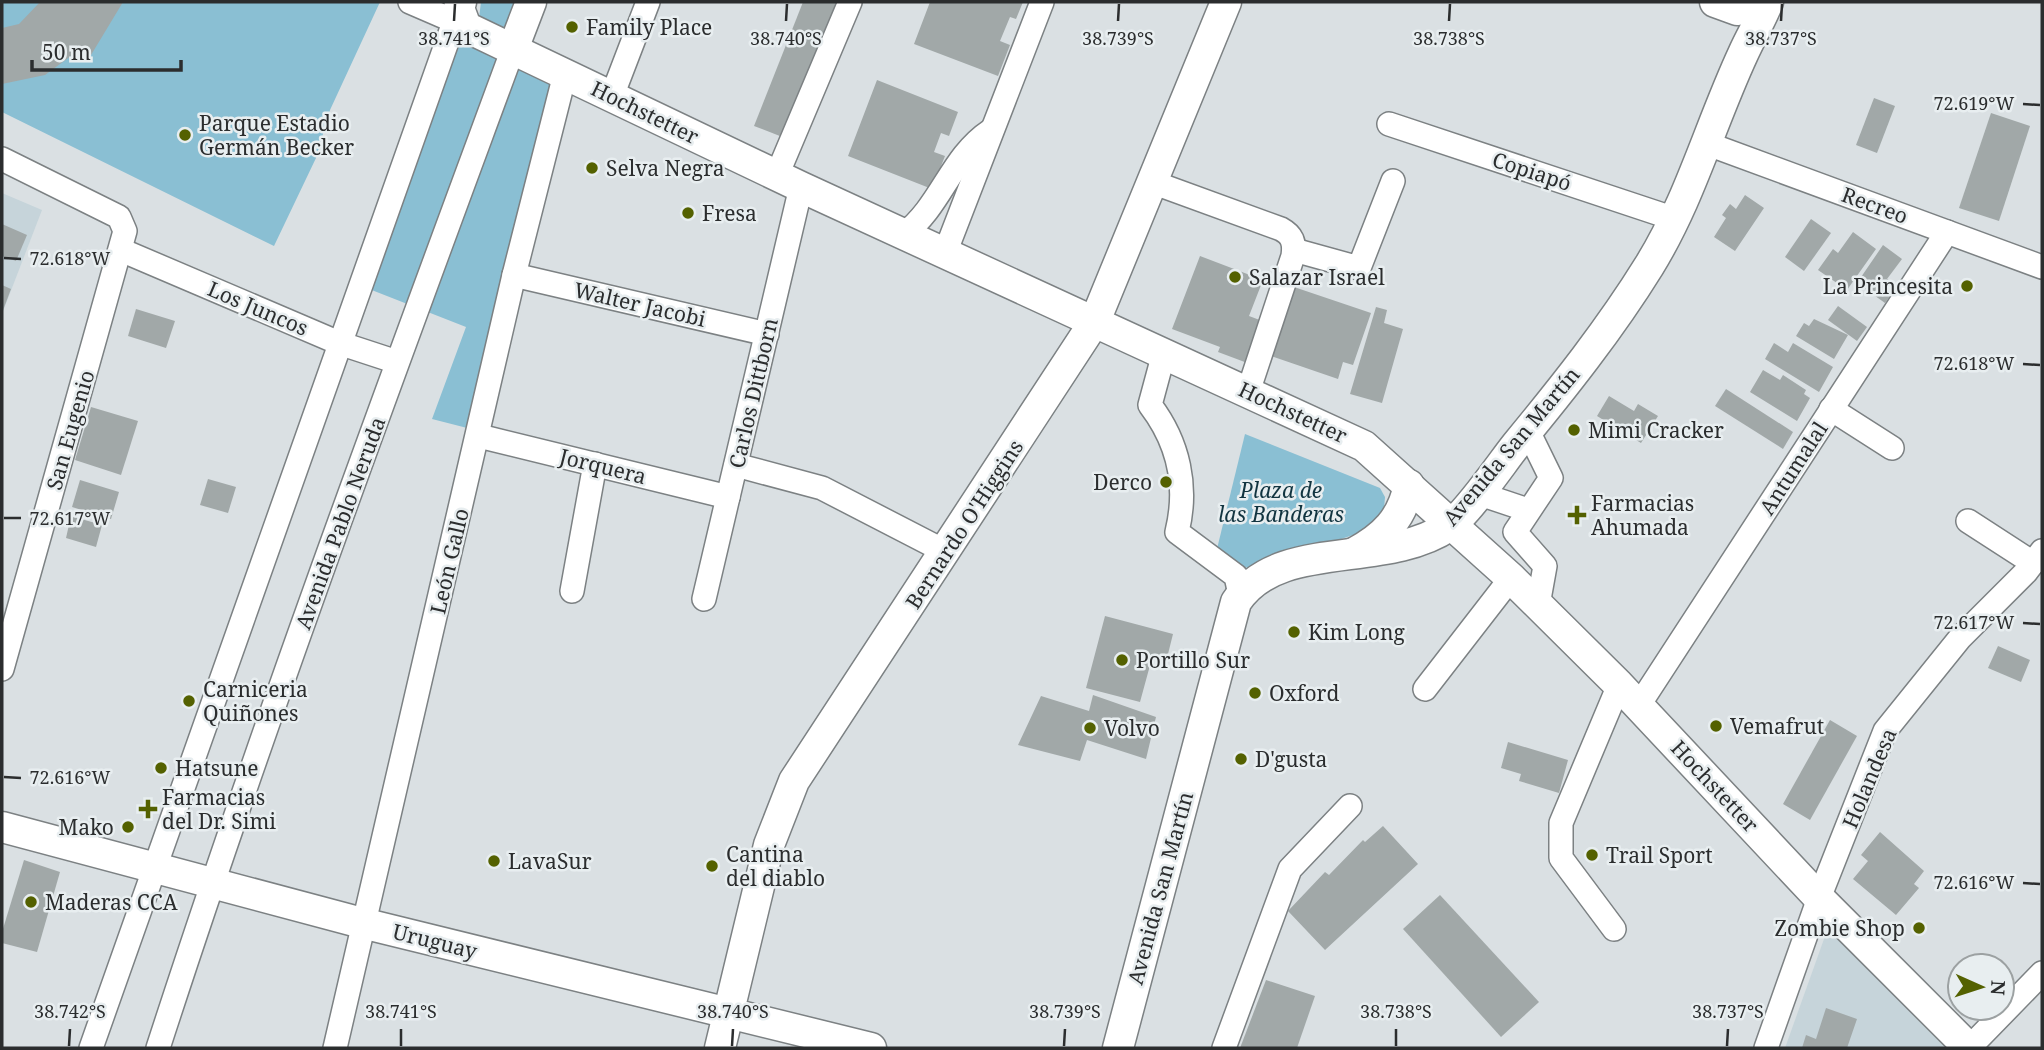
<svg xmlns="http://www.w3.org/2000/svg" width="2044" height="1050" font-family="'Noto Serif',serif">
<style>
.built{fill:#c6d4da}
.green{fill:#8abfd3}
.building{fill:#a1a8a8}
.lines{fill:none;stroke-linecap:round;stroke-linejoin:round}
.minor-casing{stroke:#7c8183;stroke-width:26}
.major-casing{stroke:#7c8183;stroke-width:33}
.minor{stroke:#fff;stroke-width:23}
.major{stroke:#fff;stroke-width:30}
.ticks{fill:none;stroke:#2b2d2e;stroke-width:2.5}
.poi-dot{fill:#546100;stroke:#e8eef0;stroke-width:2.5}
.labels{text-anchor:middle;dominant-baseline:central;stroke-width:5;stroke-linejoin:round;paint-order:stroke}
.poi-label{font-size:21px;fill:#2b2d2e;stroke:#e8eef0;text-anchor:start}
.street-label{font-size:21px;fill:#2b2d2e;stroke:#e8eef0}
.park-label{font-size:21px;font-style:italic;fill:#113440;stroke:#e8eef0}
.ticks-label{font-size:18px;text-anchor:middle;fill:#2b2d2e;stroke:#e8eef0;stroke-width:5;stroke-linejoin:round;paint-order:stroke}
</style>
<rect width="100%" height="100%" fill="#dae0e3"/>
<!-- built -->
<g class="built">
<polygon points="2,193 42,210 2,314"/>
<polygon points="1829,925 1949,1048 1785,1048"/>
</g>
<!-- green -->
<g class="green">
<polygon points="2,2 380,2 330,110 316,158 274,246 2,112"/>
<polygon points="481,2 529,2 517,33 478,26"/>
<polygon points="457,27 558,80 475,430 432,419 466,327 364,287"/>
<polygon points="1245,434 1380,488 1385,497 1384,510 1368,530 1251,569 1215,557"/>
</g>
<!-- building -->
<g class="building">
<polygon points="40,2 123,2 91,55 77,47 71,56 45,75 2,84 2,28 19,24"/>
<polygon points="803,2 840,2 785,138 754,126"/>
<polygon points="930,2 1023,2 1016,19 1010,17 1000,41 1010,45 998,76 914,44"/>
<polygon points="877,80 958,112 949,136 941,133 934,152 945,156 932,189 848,156"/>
<polygon points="1874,98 1895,106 1877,153 1856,145"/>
<polygon points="1991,113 2030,126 1999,221 1959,208"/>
<polygon points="1745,195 1764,208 1735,251 1714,237 1726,218 1722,215 1730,204 1736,209"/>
<polygon points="1811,219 1831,233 1804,271 1785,257"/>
<polygon points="2,224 27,235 16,261 2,256"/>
<polygon points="1853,232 1876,249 1847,290 1818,270 1833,249 1838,253"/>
<polygon points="1883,245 1902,259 1887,279 1897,286 1885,303 1857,283"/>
<polygon points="1200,256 1263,280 1249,316 1265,322 1250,364 1218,352 1220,347 1172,329"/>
<polygon points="2,285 11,289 2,313"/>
<polygon points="1294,287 1371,313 1353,365 1343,362 1338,379 1271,356"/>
<polygon points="1838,306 1867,327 1857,341 1828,320"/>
<polygon points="1376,307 1387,310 1384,323 1403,329 1382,403 1350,394"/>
<polygon points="136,309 175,321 166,348 128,336"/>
<polygon points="1814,319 1848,335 1834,359 1796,336 1804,323 1809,326"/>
<polygon points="1774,343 1788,352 1793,343 1833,367 1819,392 1765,359"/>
<polygon points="1763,370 1780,380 1783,375 1806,390 1804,394 1810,398 1797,421 1750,392"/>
<polygon points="1726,389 1793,432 1783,449 1715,406"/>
<polygon points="1609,396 1634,411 1638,404 1658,416 1641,443 1597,416"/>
<polygon points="91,407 138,421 121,475 75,460"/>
<polygon points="208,479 236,487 228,513 200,505"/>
<polygon points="80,480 119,492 111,519 72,507"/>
<polygon points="71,516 102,525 96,547 66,538"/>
<polygon points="1105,616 1173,634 1166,662 1152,658 1140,702 1086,688"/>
<polygon points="1998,646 2030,660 2021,682 1988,668"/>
<polygon points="1093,695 1156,717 1146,759 1087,740 1080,761 1018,745 1041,696 1089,711"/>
<polygon points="1830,720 1857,736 1810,820 1783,804"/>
<polygon points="1508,742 1568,760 1559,793 1519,781 1521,774 1501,768"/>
<polygon points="1383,826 1418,864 1325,950 1288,911 1325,872 1329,875 1363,840 1365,842"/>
<polygon points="1880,832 1924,871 1914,884 1919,888 1896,915 1853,879 1868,861 1861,855"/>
<polygon points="24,860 60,872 37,952 2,943 2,932"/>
<polygon points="1440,895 1539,1002 1501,1037 1403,929"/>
<polygon points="1266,980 1315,996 1297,1048 1240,1048"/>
<polygon points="1826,1008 1857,1019 1847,1048 1802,1048 1806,1035 1816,1039"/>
</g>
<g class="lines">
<defs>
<g id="minor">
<polyline points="410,2 454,21"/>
<polyline points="612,96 648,2"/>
<polyline points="1389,124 1675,219"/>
<polyline points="1708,144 2042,267"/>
<polyline points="2,159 119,217 125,231 2,669"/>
<polyline points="777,175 850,2"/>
<path d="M 1152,182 L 1281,229 C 1292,235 1295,242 1293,256 L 1248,392"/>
<path d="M 904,234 C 941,206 951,157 990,131"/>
<polyline points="121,250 339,343 397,362"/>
<polyline points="1294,250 1359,268 1393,181"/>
<polyline points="945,253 1042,2"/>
<polyline points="514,275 767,334"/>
<path d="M 1164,353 L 1150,405 C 1179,443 1188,487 1177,532 L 1236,576 L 1240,595"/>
<polyline points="1831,409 1892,448"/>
<polyline points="1528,431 1551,478 1515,532 1545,566 1538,605"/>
<polyline points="479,436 728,497"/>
<polyline points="736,465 822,488 946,552"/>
<polyline points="1477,493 1528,510"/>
<polyline points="1968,521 2033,563"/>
<polyline points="572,591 595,464"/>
<polyline points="704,599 801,187"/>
<polyline points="1425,689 1511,578"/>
<polyline points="1639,705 1947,232"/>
<polyline points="1614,929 1561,858 1561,823 1619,685"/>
<polyline points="91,1048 459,8"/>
<path d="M 158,1048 C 267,712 391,380 513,49"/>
<polyline points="335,1048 514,275 565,74"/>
<polyline points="1224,1048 1290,869 1350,806"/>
<polyline points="1766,1048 1819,898 1885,731 1960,638 2026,572 2042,551"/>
<polyline points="1969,1048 2042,973"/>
</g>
<g id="major">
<polyline points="461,2 459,8 466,27 801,187 1364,446 1511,578 1619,685 1819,898 1969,1048"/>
<polyline points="1715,2 1737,10 1752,7 1756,2"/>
<polyline points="513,49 531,2"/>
<path d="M 1354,553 C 1384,537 1402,519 1409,485"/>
<polyline points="2,827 362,923 871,1048"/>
<polyline points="720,1048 769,845 794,781 1095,321 1226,2"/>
<path d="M 1118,1048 L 1236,602 C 1279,537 1384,570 1449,526 C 1467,514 1501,464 1516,445 C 1563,388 1610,329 1649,266 C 1690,200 1710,125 1743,54 C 1751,36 1761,20 1768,2"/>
</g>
</defs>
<!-- minor casing -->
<use href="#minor" class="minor-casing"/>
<!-- major casing -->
<use href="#major" class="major-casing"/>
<!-- minor -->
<use href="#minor" class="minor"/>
<!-- major -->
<use href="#major" class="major"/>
</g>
<!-- ticks -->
<path class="ticks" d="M 454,21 L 455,4M 786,21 L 787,4M 1118,21 L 1119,4M 1449,21 L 1450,4M 1781,21 L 1782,4M 2023,104 L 2040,105M 4,258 L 21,259M 2023,364 L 2040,365M 4,518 L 21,518M 2023,623 L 2040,624M 4,777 L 21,778M 2023,883 L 2040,884M 69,1046 L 70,1029M 401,1046 L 401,1029M 732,1046 L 733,1029M 1064,1046 L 1065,1029M 1396,1046 L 1396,1029M 1727,1046 L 1728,1029"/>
<!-- markers -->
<g class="poi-dot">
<circle cx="572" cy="27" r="7"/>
<circle cx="185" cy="135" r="7"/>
<circle cx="592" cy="168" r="7"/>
<circle cx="688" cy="213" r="7"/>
<circle cx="1235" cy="277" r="7"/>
<circle cx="1967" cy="286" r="7"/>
<circle cx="1574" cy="430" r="7"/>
<circle cx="1166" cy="482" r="7"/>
<path d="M1573.5 504.5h7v7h7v7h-7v7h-7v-7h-7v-7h7z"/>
<circle cx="1294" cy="632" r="7"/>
<circle cx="1122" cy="660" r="7"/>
<circle cx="1255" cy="693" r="7"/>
<circle cx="189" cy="701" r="7"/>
<circle cx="1716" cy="726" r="7"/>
<circle cx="1090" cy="728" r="7"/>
<circle cx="1241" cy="759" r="7"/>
<circle cx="161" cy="768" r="7"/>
<path d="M144.5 798.5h7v7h7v7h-7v7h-7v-7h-7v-7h7z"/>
<circle cx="128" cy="827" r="7"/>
<circle cx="1592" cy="855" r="7"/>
<circle cx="494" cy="861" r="7"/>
<circle cx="712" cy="866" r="7"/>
<circle cx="31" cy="902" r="7"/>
<circle cx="1919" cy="928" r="7"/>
</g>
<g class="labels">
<!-- poi labels -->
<g class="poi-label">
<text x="586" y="27">Family Place</text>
<text x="199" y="123">Parque Estadio<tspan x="199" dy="24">Germán Becker</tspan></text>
<text x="606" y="168">Selva Negra</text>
<text x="702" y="213">Fresa</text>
<text x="1249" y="277">Salazar Israel</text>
<text x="1953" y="286" text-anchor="end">La Princesita</text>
<text x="1588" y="430">Mimi Cracker</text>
<text x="1152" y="482" text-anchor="end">Derco</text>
<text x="1591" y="503">Farmacias<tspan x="1591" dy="24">Ahumada</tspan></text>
<text x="1308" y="632">Kim Long</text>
<text x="1136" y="660">Portillo Sur</text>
<text x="203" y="689">Carniceria<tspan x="203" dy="24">Quiñones</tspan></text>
<text x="1269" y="693">Oxford</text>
<text x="1730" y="726">Vemafrut</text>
<text x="1104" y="728">Volvo</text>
<text x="1255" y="759">D'gusta</text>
<text x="175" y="768">Hatsune</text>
<text x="162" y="797">Farmacias<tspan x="162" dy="24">del Dr. Simi</tspan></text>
<text x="114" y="827" text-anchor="end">Mako</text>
<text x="726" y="854">Cantina<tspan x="726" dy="24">del diablo</tspan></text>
<text x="1606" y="855">Trail Sport</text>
<text x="508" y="861">LavaSur</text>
<text x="45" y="902">Maderas CCA</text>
<text x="1905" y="928" text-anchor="end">Zombie Shop</text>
</g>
<!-- street labels -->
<g class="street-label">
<text transform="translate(645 112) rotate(26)">Hochstetter</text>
<text transform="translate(1532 171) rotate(18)">Copiapó</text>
<text transform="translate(1875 205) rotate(20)">Recreo</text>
<text transform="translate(640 304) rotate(13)">Walter Jacobi</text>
<text transform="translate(258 308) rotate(23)">Los Juncos</text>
<text transform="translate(753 393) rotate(-77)">Carlos Dittborn</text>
<text transform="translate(1293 412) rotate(25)">Hochstetter</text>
<text transform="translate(70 430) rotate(-74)">San Eugenio</text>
<text transform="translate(1511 446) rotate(-50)">Avenida San Martín</text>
<text transform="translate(603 466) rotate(14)">Jorquera</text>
<text transform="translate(1793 468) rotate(-57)">Antumalal</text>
<text transform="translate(340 523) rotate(-70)">Avenida Pablo Neruda</text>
<text transform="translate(964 524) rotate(-57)">Bernardo O'Higgins</text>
<text transform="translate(449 561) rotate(-77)">León Gallo</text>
<text transform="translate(1869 778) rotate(-67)">Holandesa</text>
<text transform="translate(1715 786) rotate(47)">Hochstetter</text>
<text transform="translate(1160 888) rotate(-75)">Avenida San Martín</text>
<text transform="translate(435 941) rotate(14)">Uruguay</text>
</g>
<!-- park labels -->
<g class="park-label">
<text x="1281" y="490">Plaza de<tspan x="1281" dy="24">las Banderas</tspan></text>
</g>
</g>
<g class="ticks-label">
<text x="454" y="45">38.741°S</text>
<text x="786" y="45">38.740°S</text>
<text x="1118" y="45">38.739°S</text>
<text x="1449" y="45">38.738°S</text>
<text x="1781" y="45">38.737°S</text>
<text x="1974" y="110">72.619°W</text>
<text x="70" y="265">72.618°W</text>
<text x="1974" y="370">72.618°W</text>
<text x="70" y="525">72.617°W</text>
<text x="1974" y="629">72.617°W</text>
<text x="70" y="784">72.616°W</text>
<text x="1974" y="889">72.616°W</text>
<text x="70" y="1018">38.742°S</text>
<text x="401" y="1018">38.741°S</text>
<text x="733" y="1018">38.740°S</text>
<text x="1065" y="1018">38.739°S</text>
<text x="1396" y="1018">38.738°S</text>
<text x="1728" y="1018">38.737°S</text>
</g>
<!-- border -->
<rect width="2044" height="1050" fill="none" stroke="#2b2d2e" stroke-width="7"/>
<!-- north arrow -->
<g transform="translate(1981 987) rotate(93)"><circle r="33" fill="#e8eef0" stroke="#9ca1a2" stroke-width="2"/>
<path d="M0-5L12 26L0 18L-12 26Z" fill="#546100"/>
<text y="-10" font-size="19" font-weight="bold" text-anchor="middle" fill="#2b2d2e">N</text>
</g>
<!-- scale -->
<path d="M32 60v10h149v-10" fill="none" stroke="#2b2d2e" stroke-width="3.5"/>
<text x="42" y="60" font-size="21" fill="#2b2d2e" stroke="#e8eef0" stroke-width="5" paint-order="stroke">50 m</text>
</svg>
